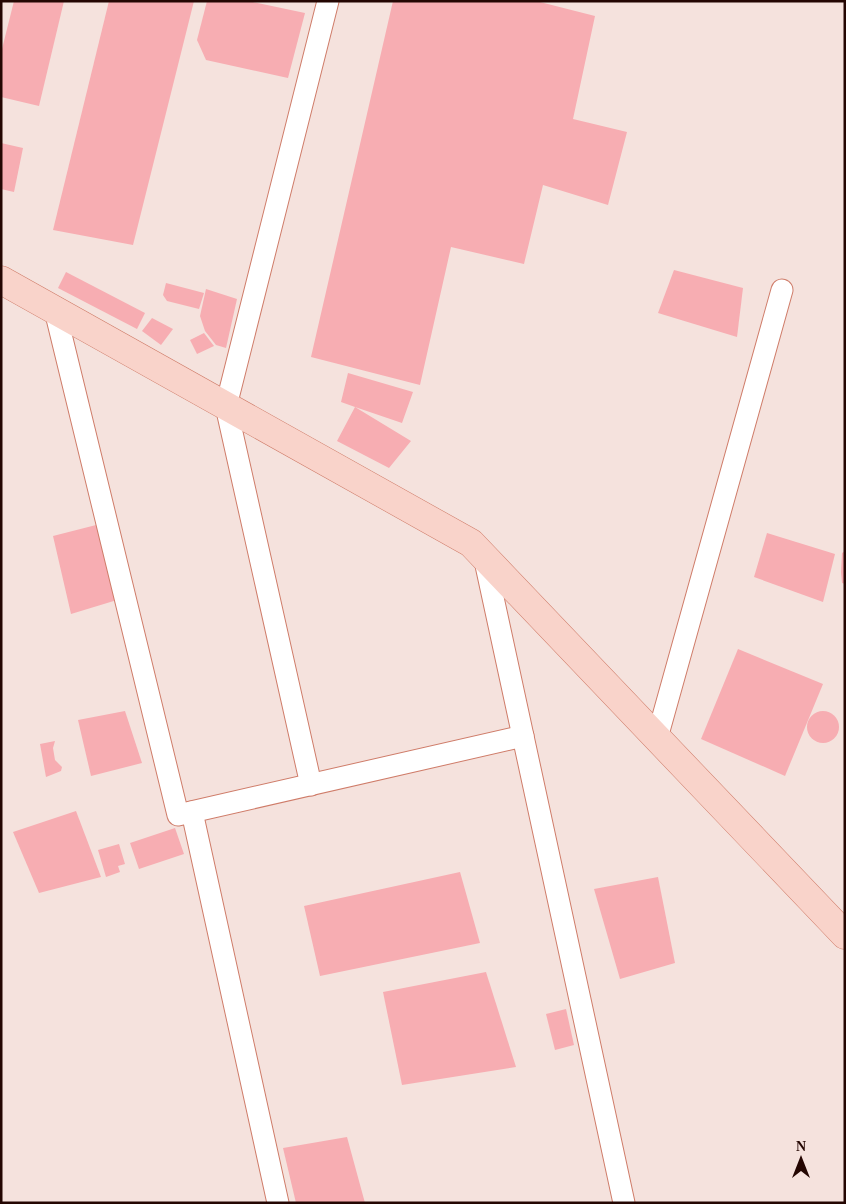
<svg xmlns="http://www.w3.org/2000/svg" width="846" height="1204" font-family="'Times New Roman',serif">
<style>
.building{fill:#f7adb2}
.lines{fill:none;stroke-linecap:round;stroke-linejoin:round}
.street-casing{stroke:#cf7c69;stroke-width:23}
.secondary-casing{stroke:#cf7c69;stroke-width:29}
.street{stroke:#fff;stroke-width:21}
.secondary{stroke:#f9d3ca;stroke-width:28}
</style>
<rect width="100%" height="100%" fill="#f5e2dd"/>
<!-- building -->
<g class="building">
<polygon points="14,1 64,1 39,106 1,97 1,53"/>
<polygon points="109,1 194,1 133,245 53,230"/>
<polygon points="207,1 248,1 305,13 288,78 206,60 197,40"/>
<polygon points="393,1 536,1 595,16 573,119 627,132 608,205 543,185 524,264 451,247 420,385 311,357"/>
<polygon points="1,143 23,148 14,192 1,189"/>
<polygon points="674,270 743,288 737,337 658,313"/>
<polygon points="66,272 145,313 137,329 58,288"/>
<polygon points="166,283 204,293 199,309 167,301 163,295"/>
<polygon points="206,289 237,299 226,348 216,345 205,331 200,316"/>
<polygon points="152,318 173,329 161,345 142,331"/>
<polygon points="204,333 214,346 197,354 190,340"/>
<polygon points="348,373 413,392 402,423 355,407 411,441 389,468 337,441 355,407 341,402"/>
<polygon points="100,524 117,600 71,614 53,536"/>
<polygon points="767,533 835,554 823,602 754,577"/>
<polygon points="845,551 845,584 842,583 841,572 842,553"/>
<polygon points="738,649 823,684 785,776 701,739"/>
<polygon points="125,711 142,763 91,776 78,720"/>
<circle cx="823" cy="727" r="16"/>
<polygon points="55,741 53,748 55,760 62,767 61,771 46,777 40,744"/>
<polygon points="76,811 101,877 39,893 13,832"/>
<polygon points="175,828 184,854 139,869 130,843"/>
<polygon points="119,844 125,864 118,866 120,872 106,877 98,850"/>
<polygon points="460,872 480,943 320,976 304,906"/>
<polygon points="658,877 675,963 620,979 594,889"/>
<polygon points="486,972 516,1067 402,1085 383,992"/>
<polygon points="566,1009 574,1045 555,1050 546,1014"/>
<polygon points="347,1137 365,1203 296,1203 283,1148"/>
</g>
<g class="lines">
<defs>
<g id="street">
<polyline points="55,310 178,815 523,736"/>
<polyline points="484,556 624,1203"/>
<polyline points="657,738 782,290"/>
<polyline points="311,785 226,406 328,1"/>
<polyline points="192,812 278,1203"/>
</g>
<polyline id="secondary" points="1,280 471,543 845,935"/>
</defs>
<!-- street casing -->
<use href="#street" class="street-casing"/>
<!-- secondary casing -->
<use href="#secondary" class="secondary-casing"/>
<!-- street -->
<use href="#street" class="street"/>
<!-- secondary -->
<use href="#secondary" class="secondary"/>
</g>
<!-- border -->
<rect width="846" height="1204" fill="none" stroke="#240602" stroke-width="5"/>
<!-- north arrow -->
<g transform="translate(801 1159)" stroke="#f5e2dd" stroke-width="4" paint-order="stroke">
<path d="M0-4L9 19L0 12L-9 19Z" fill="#240602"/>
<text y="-8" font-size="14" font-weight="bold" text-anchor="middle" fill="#240602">N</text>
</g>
</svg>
